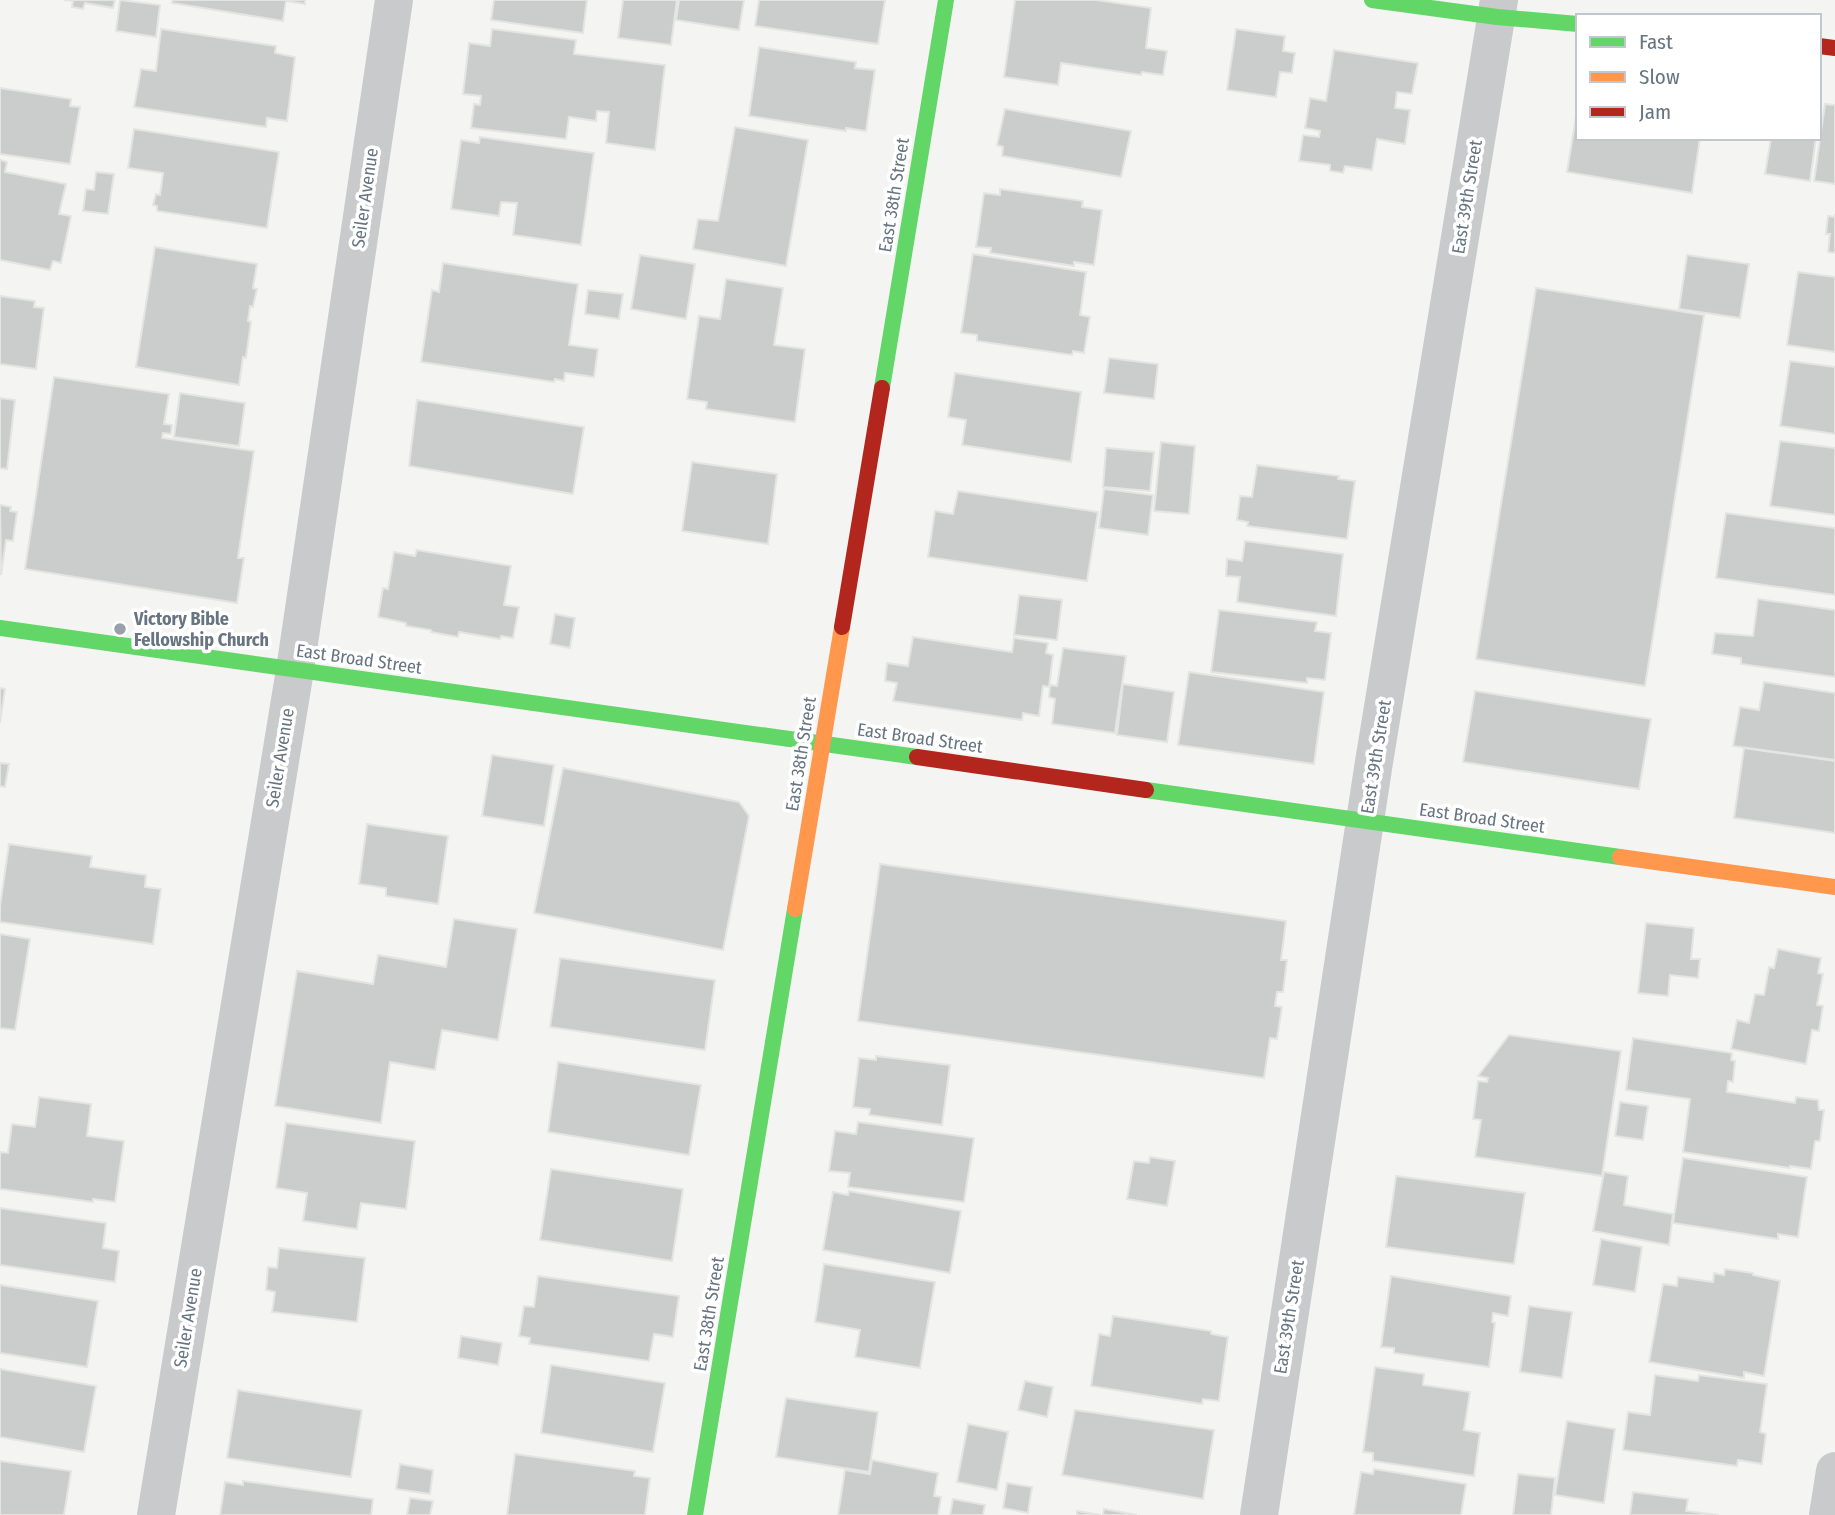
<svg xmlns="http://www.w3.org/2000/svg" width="1835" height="1515" font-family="'Fira Sans Condensed',sans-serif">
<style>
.building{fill:#cbcdcd;stroke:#e4e4e3;stroke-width:2}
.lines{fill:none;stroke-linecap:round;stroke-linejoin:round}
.street{stroke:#c9cacb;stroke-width:38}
.fast{stroke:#63d668;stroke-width:16}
.slow{stroke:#ff974d;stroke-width:16}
.jam{stroke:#b3261e;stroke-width:16}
.poi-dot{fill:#98a1a9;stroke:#fff;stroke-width:2.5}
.labels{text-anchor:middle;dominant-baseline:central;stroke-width:7;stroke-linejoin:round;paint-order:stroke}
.street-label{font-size:18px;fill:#677481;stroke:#fff}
.poi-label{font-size:18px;font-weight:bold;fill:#677481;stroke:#fff;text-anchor:start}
</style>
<rect width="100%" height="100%" fill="#f4f5f3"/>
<!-- building -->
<g class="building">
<polygon points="64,0 115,0 113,8 85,3 83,9 72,7 73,1"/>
<polygon points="120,0 160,5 156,37 116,31"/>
<polygon points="173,0 305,0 305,4 286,1 283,21 172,3"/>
<polygon points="494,0 587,0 583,33 491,20"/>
<polygon points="623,0 677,0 671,45 618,38"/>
<polygon points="679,0 744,0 739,30 676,20"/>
<polygon points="759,0 885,0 878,44 755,26"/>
<polygon points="1015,0 1096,0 1151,8 1146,48 1167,51 1163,75 1142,72 1141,75 1061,63 1058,85 1004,77"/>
<polygon points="161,29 276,46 275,53 295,57 287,121 267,118 266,127 134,107 141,69 156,71"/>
<polygon points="492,29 576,40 574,54 665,65 655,150 606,143 609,112 597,111 596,121 569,117 566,139 471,128 474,104 480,105 481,96 463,94 469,43 490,46"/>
<polygon points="1236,29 1285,36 1283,51 1295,53 1292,73 1280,72 1276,97 1227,90"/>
<polygon points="759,47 856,62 855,68 875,70 866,131 846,128 846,131 749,116"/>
<polygon points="1334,50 1418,63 1412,94 1397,92 1395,108 1410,110 1405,144 1377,139 1372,170 1345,166 1343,173 1330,171 1330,165 1299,161 1303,135 1319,137 1320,131 1305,128 1310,98 1326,101"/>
<polygon points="0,88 71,99 70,106 80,107 70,164 0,154"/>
<polygon points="1578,104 1578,138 1700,138 1692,193 1567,172"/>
<polygon points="1825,104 1835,105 1835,184 1814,181"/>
<polygon points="1005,109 1131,131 1121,177 1002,156 1003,147 997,145"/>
<polygon points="735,127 808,140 786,266 693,249 698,219 718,221"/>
<polygon points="134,129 279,152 267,228 157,211 157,206 153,205 156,194 160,195 163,173 128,168"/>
<polygon points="480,137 594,153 581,245 513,235 517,203 501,202 499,216 451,209 461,140 479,143"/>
<polygon points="1771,138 1816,138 1810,181 1765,174"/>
<polygon points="0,160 7,162 5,172 66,184 59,214 71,216 61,263 53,261 50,270 0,260"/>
<polygon points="96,172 114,174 108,214 83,211 86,189 94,190"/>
<polygon points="1000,189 1083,201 1082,207 1102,210 1094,265 1074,262 1074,266 990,253 991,248 976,247 984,193 1000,195"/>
<polygon points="1835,214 1835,253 1828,252 1830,234 1826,234 1828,216 1835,217"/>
<polygon points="155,247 257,264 253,288 257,289 253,307 250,306 248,321 251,322 246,358 243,357 239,385 136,367"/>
<polygon points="973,254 1086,272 1080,315 1090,317 1084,353 1073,351 1072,355 977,341 977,335 961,333"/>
<polygon points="640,255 695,264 686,319 631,309"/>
<polygon points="1687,255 1749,264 1740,318 1679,309"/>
<polygon points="443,263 578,284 569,345 598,349 594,377 565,373 564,381 555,379 554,382 421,362 432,290 439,292"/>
<polygon points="1798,272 1835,277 1835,352 1787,345"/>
<polygon points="726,279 783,288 774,345 805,349 795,422 706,409 707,402 687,399 699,316 720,319"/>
<polygon points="1536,288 1704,315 1645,686 1476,659"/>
<polygon points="588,290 623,294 619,319 585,314"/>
<polygon points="0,296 35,301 34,307 44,308 36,369 0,364"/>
<polygon points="1109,358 1158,364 1154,399 1104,393"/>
<polygon points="1790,361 1835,367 1835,434 1780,426"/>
<polygon points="955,373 1081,392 1071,462 962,445 966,420 948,417"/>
<polygon points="54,377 169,394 164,424 172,425 171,434 163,433 162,438 254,451 238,558 244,558 237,603 25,569"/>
<polygon points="180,393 245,403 239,446 174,437"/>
<polygon points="0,398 15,400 7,469 0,468"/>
<polygon points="417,400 584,427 573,494 409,466"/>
<polygon points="1780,441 1835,448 1835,515 1770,506"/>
<polygon points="1161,442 1195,446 1189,514 1154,511"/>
<polygon points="1106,448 1154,452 1150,491 1103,487"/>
<polygon points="692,462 777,474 768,544 682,531"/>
<polygon points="1257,465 1339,476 1338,479 1355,481 1347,539 1247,526 1248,522 1237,520 1240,496 1252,497"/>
<polygon points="1104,489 1153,495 1148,535 1099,528"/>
<polygon points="958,491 1098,512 1087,581 928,557 935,511 953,514"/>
<polygon points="0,505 11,507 10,511 17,512 13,541 6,540 1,575"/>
<polygon points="1726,513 1835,528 1835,595 1716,578"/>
<polygon points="1245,541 1343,554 1336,616 1237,602 1240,577 1226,576 1227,559 1242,561"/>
<polygon points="417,550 511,566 504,605 519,607 513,638 501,636 500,639 459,632 458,637 431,632 431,630 406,626 406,623 378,617 383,588 388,589 394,552 415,556"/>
<polygon points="1019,595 1062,600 1057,640 1014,635"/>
<polygon points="1758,599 1835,610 1835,677 1741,664 1741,658 1712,654 1715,633 1753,636"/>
<polygon points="1219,610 1317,622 1315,631 1331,633 1325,680 1307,678 1307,683 1211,672"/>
<polygon points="555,614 575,618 570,648 550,644"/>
<polygon points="913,637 1012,652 1014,638 1048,643 1046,653 1053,655 1049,687 1043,686 1039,716 1023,713 1022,720 893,701 897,683 885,681 887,663 908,666"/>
<polygon points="1063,648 1126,656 1115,733 1052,724 1055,699 1049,697 1050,685 1057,686"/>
<polygon points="1189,672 1324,692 1314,764 1178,745"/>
<polygon points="1764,682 1835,693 1835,760 1733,746 1740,707 1759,710"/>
<polygon points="1123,684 1174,692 1167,742 1117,735"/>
<polygon points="0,688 5,689 0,723"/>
<polygon points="1475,691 1651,719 1639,789 1463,762"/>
<polygon points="1744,748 1835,761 1835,833 1734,818"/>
<polygon points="492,755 554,765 544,826 482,816"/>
<polygon points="0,763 9,764 5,787 0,786"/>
<polygon points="563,768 739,802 749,816 723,950 534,913"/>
<polygon points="367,824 448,836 438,904 386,896 386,888 359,884"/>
<polygon points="9,844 92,856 90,867 146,875 145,887 161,889 153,944 0,922 0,906"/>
<polygon points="880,864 1286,921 1281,960 1287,960 1283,992 1277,992 1275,1006 1282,1007 1277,1039 1270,1038 1264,1078 858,1021"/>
<polygon points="454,919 517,929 498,1040 442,1030 435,1070 390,1062 381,1123 275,1106 297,971 373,984 378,955 446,967"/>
<polygon points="1646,923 1694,928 1691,959 1700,959 1698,978 1670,975 1668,996 1638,993"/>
<polygon points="0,934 30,939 15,1030 0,1028"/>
<polygon points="1778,949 1821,958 1818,973 1823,974 1817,1005 1823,1006 1819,1031 1812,1030 1806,1064 1731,1049 1737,1020 1749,1023 1755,994 1764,995 1769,967 1774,968"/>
<polygon points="560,958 715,980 705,1050 550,1027"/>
<polygon points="1509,1035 1621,1051 1602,1176 1475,1157 1481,1120 1473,1119 1478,1081 1487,1082 1488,1078 1478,1076"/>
<polygon points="1633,1038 1732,1053 1731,1060 1735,1061 1733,1082 1728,1081 1727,1092 1795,1103 1796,1097 1818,1100 1819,1110 1824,1110 1820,1141 1815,1141 1811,1169 1790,1166 1790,1168 1683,1152 1690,1099 1626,1090"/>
<polygon points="876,1056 950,1065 942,1125 869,1115 870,1109 853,1107 859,1058 876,1060"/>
<polygon points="558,1062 701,1085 689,1155 548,1132"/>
<polygon points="39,1097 91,1104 87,1136 124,1141 115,1202 93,1199 93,1202 0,1189 0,1152 8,1153 12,1124 35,1127"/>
<polygon points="1620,1102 1648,1106 1643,1140 1615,1136"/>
<polygon points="858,1122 974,1138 964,1202 848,1187 850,1173 829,1171 835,1131 856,1134"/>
<polygon points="286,1123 415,1141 406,1209 361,1203 357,1229 303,1221 307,1193 276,1188"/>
<polygon points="1150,1157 1175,1161 1167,1206 1127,1199 1134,1161 1149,1163"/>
<polygon points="1683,1158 1807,1177 1798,1237 1778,1234 1778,1239 1673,1223"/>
<polygon points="551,1169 683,1189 672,1261 540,1240"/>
<polygon points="1604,1172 1628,1176 1624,1205 1673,1214 1669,1245 1593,1231"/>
<polygon points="1396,1176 1525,1193 1514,1264 1386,1247"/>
<polygon points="849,1191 961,1211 950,1273 823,1250 833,1192 848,1195"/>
<polygon points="0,1208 106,1223 103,1248 119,1251 115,1282 0,1265"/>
<polygon points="1601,1239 1642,1247 1635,1292 1593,1285"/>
<polygon points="279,1248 365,1258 357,1322 272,1312 275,1292 266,1290 268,1267 277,1268"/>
<polygon points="824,1264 935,1282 920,1368 855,1357 860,1330 815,1322"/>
<polygon points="1725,1269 1753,1273 1753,1275 1780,1281 1764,1376 1744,1372 1744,1378 1649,1362 1663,1284 1677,1286 1678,1277 1713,1282 1714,1273 1724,1275"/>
<polygon points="538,1276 679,1296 673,1337 654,1334 649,1361 529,1344 530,1338 519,1336 524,1306 534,1307"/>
<polygon points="1391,1276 1511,1296 1508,1316 1493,1313 1492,1322 1495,1323 1489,1367 1394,1353 1394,1348 1381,1347"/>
<polygon points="0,1285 98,1301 87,1367 0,1353"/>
<polygon points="1529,1306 1572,1312 1562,1378 1520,1372"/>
<polygon points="1113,1316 1211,1331 1211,1334 1228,1337 1219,1401 1203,1399 1202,1404 1091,1386 1099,1334 1110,1336"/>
<polygon points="461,1336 502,1343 498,1365 458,1358"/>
<polygon points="551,1365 665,1383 653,1452 541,1433"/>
<polygon points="1375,1367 1424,1374 1423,1385 1470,1392 1464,1430 1480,1433 1474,1476 1373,1461 1373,1453 1363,1452"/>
<polygon points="0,1369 96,1386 84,1452 0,1437"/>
<polygon points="1655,1375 1698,1381 1699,1375 1767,1384 1760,1432 1766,1434 1762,1464 1738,1460 1737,1466 1623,1450 1628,1412 1650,1415"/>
<polygon points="1025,1381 1053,1387 1047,1417 1018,1410"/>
<polygon points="238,1390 362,1410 351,1477 227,1458"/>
<polygon points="786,1398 878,1412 869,1472 776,1457"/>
<polygon points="1075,1410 1214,1430 1203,1499 1062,1475"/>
<polygon points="1567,1421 1615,1429 1604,1503 1555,1495"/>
<polygon points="968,1424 1008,1432 997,1490 957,1482"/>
<polygon points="515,1454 635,1471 634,1476 650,1478 645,1515 507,1515"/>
<polygon points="872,1460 938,1473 934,1496 941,1497 938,1515 838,1515 845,1470 870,1474"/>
<polygon points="0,1461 71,1471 64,1515 0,1515"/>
<polygon points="400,1464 433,1470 430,1494 396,1489"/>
<polygon points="1374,1469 1466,1484 1461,1515 1354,1515 1361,1472 1373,1474"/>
<polygon points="1518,1474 1555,1478 1551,1515 1513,1515"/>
<polygon points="243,1481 373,1499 371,1515 220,1515 225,1482 243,1485"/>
<polygon points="1007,1483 1032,1487 1028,1513 1003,1508"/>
<polygon points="1633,1492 1688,1499 1686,1511 1719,1515 1630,1515"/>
<polygon points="410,1498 433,1501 430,1515 407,1515"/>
<polygon points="953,1499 985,1505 983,1515 950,1515"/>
<polygon points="1104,1509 1137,1515 1103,1515"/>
<polygon points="1077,1511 1101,1515 1077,1515"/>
</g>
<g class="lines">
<!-- street -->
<g class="street">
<polyline points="156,1515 295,670 394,0"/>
<polyline points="1259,1515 1374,762 1499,0"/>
<polyline points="1828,1515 1835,1471"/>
</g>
<!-- fast -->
<g class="fast">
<polyline points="1372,0 1497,17 1578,24"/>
<polyline points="882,388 946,0"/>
<polyline points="0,628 917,757"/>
<polyline points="1146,790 1620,857"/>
<polyline points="695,1515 795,909"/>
</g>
<!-- slow -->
<g class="slow">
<polyline points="1620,857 1835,887"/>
<polyline points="795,909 842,627"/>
</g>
<!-- jam -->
<g class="jam">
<polyline points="1819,46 1835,48"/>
<polyline points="842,627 882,388"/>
<polyline points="917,757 1146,790"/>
</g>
</g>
<!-- markers -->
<circle class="poi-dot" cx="120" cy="629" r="7"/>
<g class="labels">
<!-- street labels -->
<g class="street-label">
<text transform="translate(894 195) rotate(-81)">East 38th Street</text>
<text transform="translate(1467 197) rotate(-81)">East 39th Street</text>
<text transform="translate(365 198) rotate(-82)">Seiler Avenue</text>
<text transform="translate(359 659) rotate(8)">East Broad Street</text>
<text transform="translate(920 738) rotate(8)">East Broad Street</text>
<text transform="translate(801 754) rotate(-81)">East 38th Street</text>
<text transform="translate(1376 757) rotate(-81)">East 39th Street</text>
<text transform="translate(280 758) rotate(-81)">Seiler Avenue</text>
<text transform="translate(1482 818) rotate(8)">East Broad Street</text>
<text transform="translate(709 1314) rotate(-81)">East 38th Street</text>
<text transform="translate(1289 1317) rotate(-81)">East 39th Street</text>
<text transform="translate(188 1318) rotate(-81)">Seiler Avenue</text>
</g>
<!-- poi labels -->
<g class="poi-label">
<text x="134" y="619">Victory Bible<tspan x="134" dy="21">Fellowship Church</tspan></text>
</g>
</g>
<!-- legend -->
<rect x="1576" y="14" width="245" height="126" fill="#ffffff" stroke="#c2c7cd" stroke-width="2"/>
<rect x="1590" y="37" width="35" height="10" fill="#63d668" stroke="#c2c7cd" stroke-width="2"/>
<text x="1639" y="49" font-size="21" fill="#677481">Fast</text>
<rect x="1590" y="72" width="35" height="10" fill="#ff974d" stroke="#c2c7cd" stroke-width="2"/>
<text x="1639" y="84" font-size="21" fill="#677481">Slow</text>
<rect x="1590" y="107" width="35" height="10" fill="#b3261e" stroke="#c2c7cd" stroke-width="2"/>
<text x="1639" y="119" font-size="21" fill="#677481">Jam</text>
</svg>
